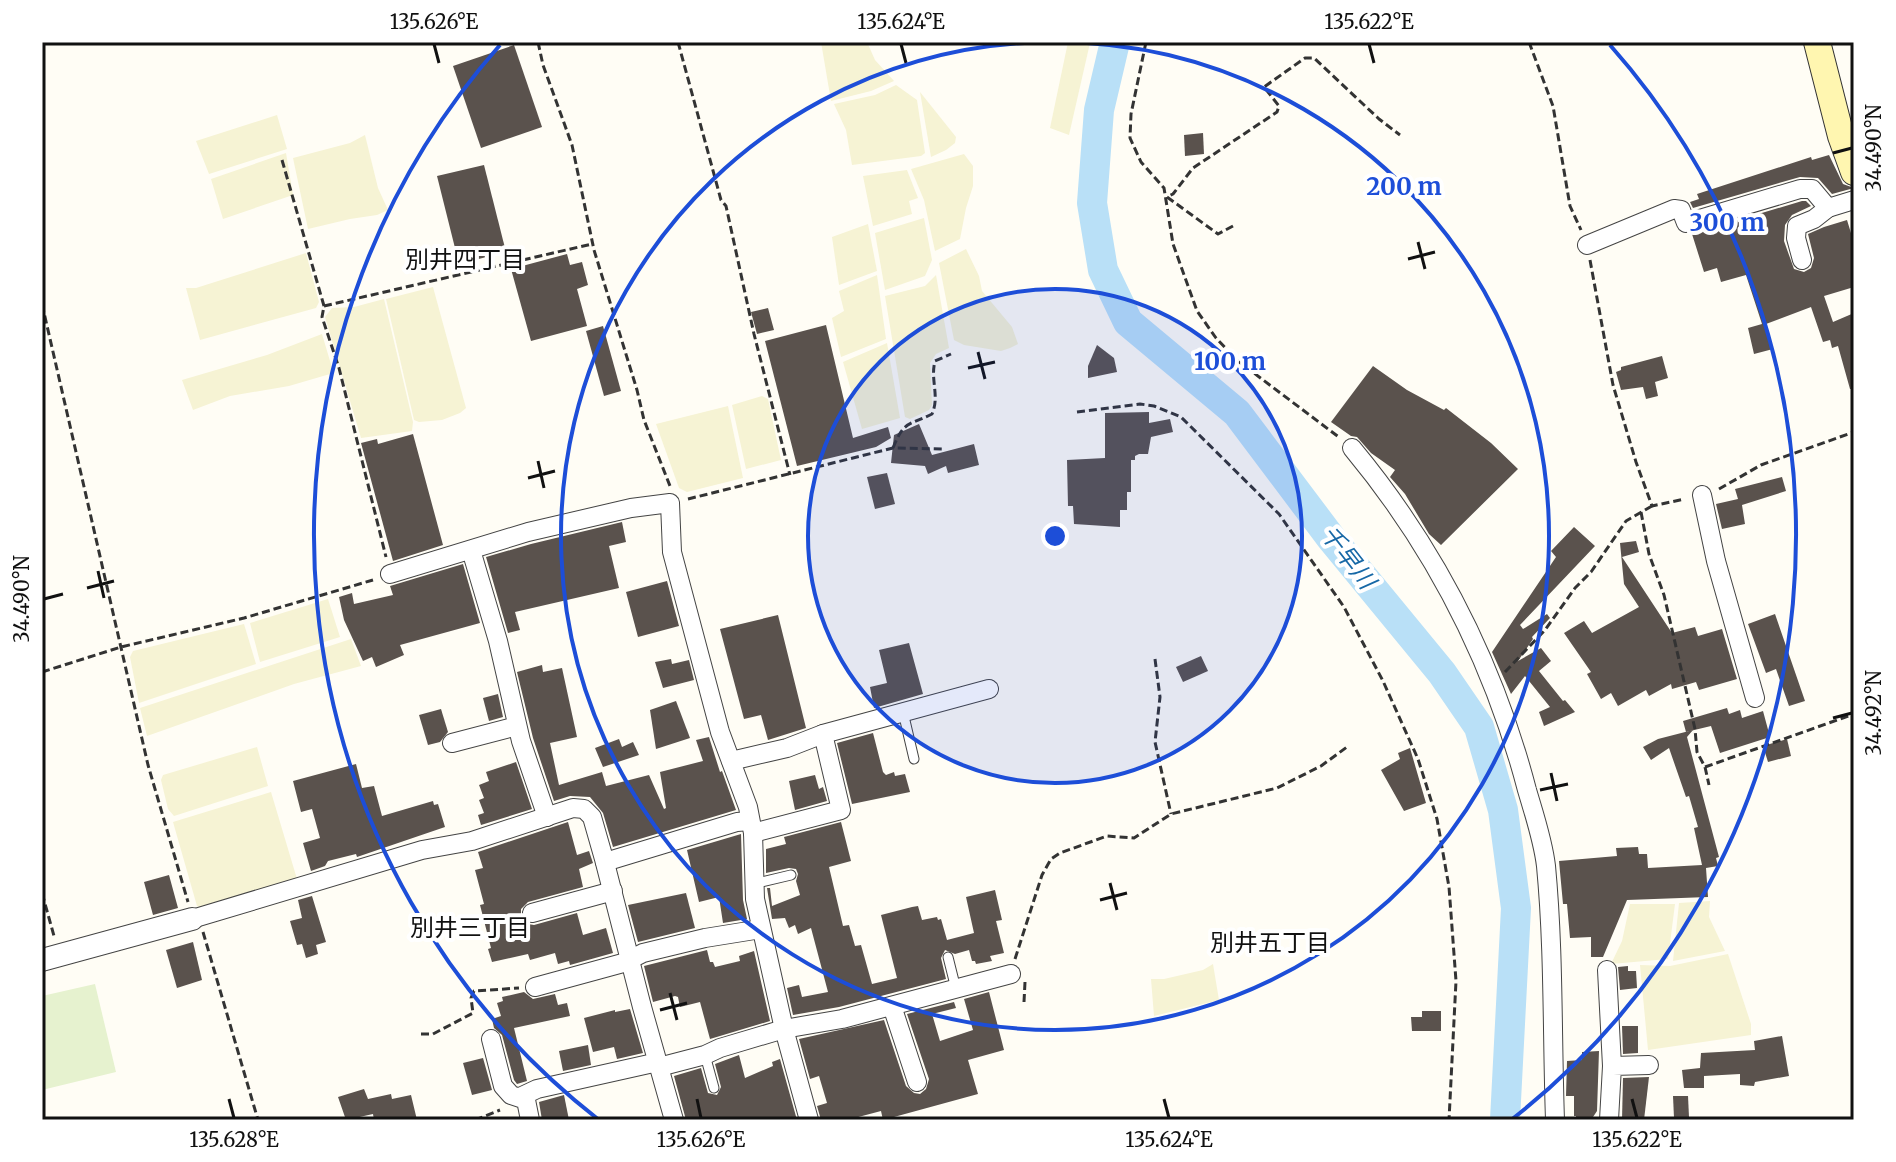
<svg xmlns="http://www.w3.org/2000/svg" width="1896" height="1162" font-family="Merriweather,'Noto Sans JP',serif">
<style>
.farmland{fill:#f6f3d4}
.pitch{fill:#e6f2cf}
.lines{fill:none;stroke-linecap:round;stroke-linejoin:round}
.river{stroke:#b9e0f7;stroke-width:30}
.building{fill:#5a524d}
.service-casing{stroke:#444;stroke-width:11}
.minor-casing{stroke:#444;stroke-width:20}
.tertiary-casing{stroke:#444;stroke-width:24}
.secondary-casing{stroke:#333;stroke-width:28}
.path{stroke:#333;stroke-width:3;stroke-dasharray:8 4;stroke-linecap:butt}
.service{stroke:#fff;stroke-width:9}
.minor{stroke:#fff;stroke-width:18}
.tertiary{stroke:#fff;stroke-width:22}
.secondary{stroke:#fff6b0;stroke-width:26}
.ticks{fill:none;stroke:#111;stroke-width:3}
.ring{fill:none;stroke:#1d4ed8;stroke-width:4}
.labels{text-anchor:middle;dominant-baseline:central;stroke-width:8;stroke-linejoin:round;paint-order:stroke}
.neighbourhood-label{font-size:24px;fill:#111;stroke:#fff}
.water-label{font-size:24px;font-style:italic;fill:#1768a6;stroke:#fff}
.centre{fill:#1d4ed8;stroke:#fff;stroke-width:4}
.ring-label{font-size:24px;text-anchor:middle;font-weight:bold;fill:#1d4ed8;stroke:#fff;stroke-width:8;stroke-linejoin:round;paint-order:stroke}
.neatline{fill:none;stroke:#111;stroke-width:3}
.ticks-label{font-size:20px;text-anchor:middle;fill:#111}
</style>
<rect width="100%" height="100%" fill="#fffdf5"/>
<!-- farmland -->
<g class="farmland">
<polygon points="821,42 867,42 875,60 894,81 871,91 831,101"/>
<polygon points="1068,42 1090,43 1069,135 1050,128"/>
<polygon points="896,85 917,100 925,153 921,156 852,165 846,130 834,104 875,95"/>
<polygon points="920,92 956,137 955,143 946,150 931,157"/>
<polygon points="277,115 287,149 209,174 196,141"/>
<polygon points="365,135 378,188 388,210 377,215 350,219 308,229 293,158 350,143"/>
<polygon points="286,153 293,195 223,219 211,179"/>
<polygon points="964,154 973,166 973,186 966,208 960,239 935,251 924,200 911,169"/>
<polygon points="907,170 918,198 909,201 912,214 873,226 863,176"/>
<polygon points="924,218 932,260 925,276 885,290 875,233"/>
<polygon points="868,224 877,271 839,285 832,237"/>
<polygon points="966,249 979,276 982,291 1012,327 1018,344 1010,348 1001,351 964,345 954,340 939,263"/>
<polygon points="306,253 319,302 316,308 200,340 186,288 196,288"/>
<polygon points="877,275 886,339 841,357 832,318 844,311 839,291"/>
<polygon points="936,275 949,348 936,354 930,363 932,405 929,410 910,419 905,417 885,296 925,286"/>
<polygon points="433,287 466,408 460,413 442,420 419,422 414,420 386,299"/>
<polygon points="384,299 413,422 412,431 361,438 325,317 332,308 354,307"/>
<polygon points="322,334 333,371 330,374 289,386 230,396 193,410 182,380 267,355"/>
<polygon points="887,343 900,418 862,429 843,362"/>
<polygon points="762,396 768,399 781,460 746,469 732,405"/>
<polygon points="728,406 743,478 687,492 679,488 656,424"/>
<polygon points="328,599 340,637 260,662 250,623"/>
<polygon points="244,624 256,664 139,703 130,657 133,651"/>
<polygon points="351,639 361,666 294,684 147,736 140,708"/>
<polygon points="257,747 268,786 174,816 168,809 161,780 163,775"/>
<polygon points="271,792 297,879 204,909 197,906 173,822"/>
<polygon points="1710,901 1709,917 1725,951 1673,961 1679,903"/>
<polygon points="1630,904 1675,904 1668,959 1611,964 1622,941"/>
<polygon points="1728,954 1751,1024 1751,1035 1648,1050 1640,965 1670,966"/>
<polygon points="1213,964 1219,1000 1154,1016 1151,979 1164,979 1203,970"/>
</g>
<!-- pitch -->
<polygon class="pitch" points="95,984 116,1072 42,1090 42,996"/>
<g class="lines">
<!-- river -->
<polyline class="river" points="1115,42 1099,110 1092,203 1103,270 1128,322 1237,413 1331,538 1442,673 1479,727 1503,810 1516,908 1505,1120"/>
</g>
<!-- building -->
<g class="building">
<polygon points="514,45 542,127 481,148 453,66"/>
<polygon points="1203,133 1204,154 1185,156 1184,135"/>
<polygon points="1829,155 1843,184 1854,188 1832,194 1818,178 1800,177 1693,208 1690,202 1699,199 1697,194 1811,157 1812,160"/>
<polygon points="484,165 506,252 459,264 437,176"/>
<polygon points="1802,201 1806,201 1811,206 1792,215 1785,225 1784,241 1794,269 1804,272 1811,268 1814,258 1808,234 1824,227 1847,220 1854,243 1854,287 1824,296 1833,322 1854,313 1854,389 1850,389 1838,346 1832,348 1830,340 1823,342 1811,307 1766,324 1773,349 1754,354 1748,328 1762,324 1746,275 1721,282 1717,268 1704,272 1692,234"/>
<polygon points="567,254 570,265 582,262 588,285 577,289 587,326 531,341 511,269"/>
<polygon points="768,308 774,330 757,334 751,312"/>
<polygon points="826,325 853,438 888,427 891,438 876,447 797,466 765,341"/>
<polygon points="603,326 621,391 604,396 586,331"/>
<polygon points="1097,345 1114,358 1117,372 1088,378 1088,366"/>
<polygon points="1662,356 1668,378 1655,382 1658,396 1646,399 1643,387 1621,390 1616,372 1621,370 1621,367"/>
<polygon points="1373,366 1407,390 1444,410 1446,408 1491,443 1518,469 1441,545 1429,534 1405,494 1390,477 1395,470 1371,453 1357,437 1351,436 1331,422"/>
<polygon points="1149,412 1149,423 1170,419 1173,432 1151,437 1148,454 1139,454 1135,456 1135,460 1131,460 1131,492 1127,492 1127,510 1120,510 1120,527 1074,524 1073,506 1068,506 1067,460 1105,458 1105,413"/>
<polygon points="919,424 932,455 974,444 979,465 948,473 946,466 928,474 925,466 891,463 894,435"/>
<polygon points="413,434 443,545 393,561 361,443 377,439 378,444"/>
<polygon points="887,473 895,504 875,509 867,477"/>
<polygon points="1782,477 1786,491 1742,505 1745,524 1722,529 1716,504 1738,499 1735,489"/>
<polygon points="622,522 626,542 609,546 619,588 515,612 520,630 508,633 486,557 531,544"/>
<polygon points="1574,527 1595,546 1520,625 1523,629 1547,614 1550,618 1532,637 1533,639 1518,661 1541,648 1551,661 1539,671 1563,701 1565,700 1575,712 1544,726 1539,712 1550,707 1525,676 1511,694 1492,652 1556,557 1551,551"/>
<polygon points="1636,541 1639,552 1622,557 1672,633 1695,627 1698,636 1722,629 1737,679 1699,690 1696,682 1672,689 1671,684 1649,696 1646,690 1618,706 1611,693 1601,699 1587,674 1591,672 1564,633 1584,621 1592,633 1639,607 1624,584 1620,543"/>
<polygon points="463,564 480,623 400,645 404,655 376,667 372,657 363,661 344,620 339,597 352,593 354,604 393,595 390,586"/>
<polygon points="667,581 679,626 638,637 626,592"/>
<polygon points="1775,614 1805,701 1789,706 1776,669 1766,673 1748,624"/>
<polygon points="778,615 806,728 768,740 761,715 744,719 720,629"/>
<polygon points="909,643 923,694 874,708 870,687 887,683 879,650"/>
<polygon points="1201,656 1208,671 1183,682 1176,667"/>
<polygon points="671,659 672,664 689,660 694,680 663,688 655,662"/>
<polygon points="542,665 543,672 562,668 577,737 550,743 559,785 602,772 606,786 649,775 664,809 666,808 660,772 703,761 696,740 709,737 720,772 722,771 736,810 613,847 603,813 590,797 570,796 554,801 533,738 517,672"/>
<polygon points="498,694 503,717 489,721 483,698"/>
<polygon points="676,701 690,738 656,749 650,710"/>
<polygon points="1727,708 1729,714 1740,710 1742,718 1763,711 1770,737 1720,753 1711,726 1686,732 1683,721"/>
<polygon points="441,709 448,732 440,742 428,745 419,715"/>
<polygon points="1693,730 1687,737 1719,857 1716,858 1718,866 1706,868 1708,897 1627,900 1603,957 1591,957 1591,937 1570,938 1567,904 1563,904 1559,861 1617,856 1616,848 1638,847 1639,854 1647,854 1648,868 1702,865 1694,828 1698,827 1689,796 1686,797 1669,748 1651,760 1643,747 1658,739"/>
<polygon points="873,733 883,772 886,775 894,772 895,776 905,774 910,792 852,804 837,743"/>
<polygon points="619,739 622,747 633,742 639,755 603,767 595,748"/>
<polygon points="1787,739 1791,756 1768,762 1763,746"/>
<polygon points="1410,748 1426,803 1404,811 1381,770 1400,759 1398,753"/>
<polygon points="516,762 532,809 481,825 478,815 484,813 479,800 484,798 479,785 489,781 486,772"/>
<polygon points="356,764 362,788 374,786 382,816 433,801 434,805 438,804 445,827 357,857 356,854 328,861 325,866 311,871 303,843 320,838 312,809 301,812 293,781"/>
<polygon points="815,775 819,789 823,787 827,801 795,810 789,781"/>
<polygon points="568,822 577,855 589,851 593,863 579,869 583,887 528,902 521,909 521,917 528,924 534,925 577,913 583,935 606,928 613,953 570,965 569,961 558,964 555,953 530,960 528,954 492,962 488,949 491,948 480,905 484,904 475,870 483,868 478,852"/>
<polygon points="841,822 851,861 829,867 843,926 849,925 855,946 861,945 872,984 897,978 881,915 912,907 918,906 922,920 937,917 938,920 941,919 947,940 974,933 966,897 995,890 1002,920 996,921 1004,953 990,956 992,961 976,964 975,961 972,961 969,950 955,954 945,950 941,958 946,979 839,1007 793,1015 787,988 799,985 802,997 828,992 811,928 798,934 795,925 789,928 785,918 772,919 767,888 770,888 772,906 800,895 796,881 798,874 796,869 789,868 766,873 766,849 786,844 784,837"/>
<polygon points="741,834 743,900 747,919 723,923 719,897 699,902 687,850"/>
<polygon points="169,875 178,908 153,915 144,882"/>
<polygon points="686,893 695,928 638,942 628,905"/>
<polygon points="312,896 326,942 316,945 318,954 306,958 302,944 297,945 290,921 302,918 298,900"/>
<polygon points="193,942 202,980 177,988 166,950"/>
<polygon points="707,950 710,962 713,962 715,967 740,961 739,956 754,951 770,1021 710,1039 700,1002 680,1007 678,997 675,996 653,1002 644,966"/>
<polygon points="1628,966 1628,971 1636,971 1637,988 1620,990 1618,967"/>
<polygon points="524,992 533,999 555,994 558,1005 567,1003 570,1016 514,1028 527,1081 517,1084 514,1080 502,1035 494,1028 492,1019 501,1016 497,1003 503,1001 502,997"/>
<polygon points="989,992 1004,1050 968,1060 978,1094 883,1120 881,1111 847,1120 821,1120 817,1106 827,1103 819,1076 810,1079 799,1039 884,1020 906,1086 914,1093 920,1094 926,1089 929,1079 907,1014 954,1002 956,1008 932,1014 940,1041 973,1030 964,999"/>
<polygon points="630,1009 643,1053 617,1059 614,1047 593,1052 584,1018 615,1010 615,1012"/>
<polygon points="1422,1011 1441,1011 1441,1031 1412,1031 1411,1017 1422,1017"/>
<polygon points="1622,1026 1638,1026 1638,1053 1623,1054"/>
<polygon points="1782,1036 1789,1076 1755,1082 1754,1086 1740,1085 1740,1074 1704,1076 1704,1088 1684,1088 1682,1070 1700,1068 1701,1053 1755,1050 1754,1041"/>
<polygon points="588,1045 591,1065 563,1071 559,1051"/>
<polygon points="1599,1051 1597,1111 1591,1120 1576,1120 1576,1116 1574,1116 1574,1096 1566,1096 1567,1061 1582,1060 1582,1052"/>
<polygon points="739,1055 745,1078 773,1066 772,1062 780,1059 797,1120 686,1120 674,1076 701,1068 708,1093 717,1095 721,1087 715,1064"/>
<polygon points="483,1058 492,1090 472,1095 463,1063"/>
<polygon points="1649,1077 1644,1120 1622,1120 1623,1078"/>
<polygon points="364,1089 368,1099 391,1094 392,1099 411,1095 417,1120 374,1120 373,1114 346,1120 338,1097"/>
<polygon points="564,1095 569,1120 542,1120 539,1102"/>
<polygon points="1673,1096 1688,1096 1689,1117 1674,1118"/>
</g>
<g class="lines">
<defs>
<g id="service">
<polyline points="903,712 914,759"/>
<polyline points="753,884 791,875"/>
<polyline points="948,957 956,989"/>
<polyline points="705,1055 714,1088"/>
</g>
<g id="minor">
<polyline points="1587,245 1674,209 1681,210 1686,223 1800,189 1812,189 1828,208"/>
<polyline points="1802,260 1796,238 1797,226 1814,219 1828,208 1854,200"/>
<path d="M 1352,448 C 1435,548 1494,664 1527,790 C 1534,814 1543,840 1546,866 C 1554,950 1552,1035 1555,1120"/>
<polyline points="1702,495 1716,561 1755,698"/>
<polyline points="471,550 498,641 521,741 547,817"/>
<polyline points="390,574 528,532 631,508 670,503 672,552 720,732 748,807 753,833 755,899 784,1029 809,1120"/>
<polyline points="452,743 517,726"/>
<polyline points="731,761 787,748 823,734 989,689"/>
<polyline points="753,833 841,810 823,734"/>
<polyline points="605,862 737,822 750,821"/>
<polyline points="532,913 613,891"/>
<polyline points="192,919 422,850 472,841 573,808 584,809 592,817 604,859 642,1007 674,1120"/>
<polyline points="1607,970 1612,1066"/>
<polyline points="535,987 623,963 643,953 705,938 761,929"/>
<polyline points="892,1006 917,1082"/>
<polyline points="491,1039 503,1086 511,1095 526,1100 530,1120"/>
<polyline points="659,1067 705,1055 720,1048 784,1029 842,1019 1011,974"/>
<polyline points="520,1097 537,1089 658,1062"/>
<polyline points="1609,1120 1612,1066 1649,1065"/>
</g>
<polyline id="tertiary" points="42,960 192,919"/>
<polyline id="secondary" points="1817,42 1841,136 1854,172"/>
</defs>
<!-- service casing -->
<use href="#service" class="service-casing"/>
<!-- minor casing -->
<use href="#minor" class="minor-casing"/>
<!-- tertiary casing -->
<use href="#tertiary" class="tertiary-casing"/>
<!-- secondary casing -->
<use href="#secondary" class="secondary-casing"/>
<!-- path -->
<g class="path">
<polyline points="538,42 543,65 572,145 594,250 637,390 644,420 670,486"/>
<polyline points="678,42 721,200 726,206 754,334 790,475"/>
<polyline points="1146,42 1131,114 1130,138 1141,162 1164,188 1173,244 1197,311 1216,338 1238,361 1340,438"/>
<polyline points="1529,42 1553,106 1570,206 1581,230"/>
<polyline points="282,160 324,306 322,317 339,368 386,557"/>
<polyline points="1233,226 1218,234 1167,197 1173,194 1193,168 1277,112 1279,106 1264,87 1305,58 1314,58 1379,119 1400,135"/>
<polyline points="1590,260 1613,385 1636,462 1652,506 1685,499"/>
<polyline points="42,304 148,765 188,902"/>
<polyline points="324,306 592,244"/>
<polyline points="1077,412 1140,404 1154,406 1181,417 1279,514 1344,607 1383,681 1418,759 1437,819 1449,887 1456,981 1449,1120"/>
<path d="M 893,448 C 904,421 907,426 932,414 C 940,396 930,380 935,361 L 951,354"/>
<polyline points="1719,489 1761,465 1854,432"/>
<polyline points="688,499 893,448 942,449"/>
<polyline points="1641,512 1649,554 1664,595 1695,729 1697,752 1705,767 1709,785"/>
<polyline points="1155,659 1160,697 1155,742 1171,814"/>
<polyline points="42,672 121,647 244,618 373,580"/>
<polyline points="1505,672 1545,630 1575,588 1591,572 1626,521 1652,506"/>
<polyline points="1705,767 1854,714"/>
<polyline points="42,893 54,936"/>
<polyline points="203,932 258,1120"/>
<polyline points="1015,959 1042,875 1051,859 1060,853 1107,836 1134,838 1171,814 1277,788 1321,766 1347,747"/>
<polyline points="1024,1002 1025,982"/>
<polyline points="421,1034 433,1034 473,1013 471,998 474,991 519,988"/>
<polyline points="475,1120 500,1110"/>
</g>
<!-- service -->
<use href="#service" class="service"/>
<!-- minor -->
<use href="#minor" class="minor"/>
<!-- tertiary -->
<use href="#tertiary" class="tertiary"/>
<!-- secondary -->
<use href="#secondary" class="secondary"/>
</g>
<!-- ticks -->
<path class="ticks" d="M 434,44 L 439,63M 901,44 L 906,63M 1369,44 L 1374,63M 1833,153 L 1852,148M 1418,242 L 1425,269M 1408,259 L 1435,252M 978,352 L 985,379M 968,368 L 995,362M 538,461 L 544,488M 528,478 L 555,471M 98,571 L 104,598M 87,588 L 114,581M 44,599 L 63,594M 1833,718 L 1852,713M 1551,773 L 1557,801M 1540,790 L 1568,784M 1110,883 L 1117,910M 1100,900 L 1127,893M 670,993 L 677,1020M 660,1010 L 687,1003M 229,1099 L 234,1118M 697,1099 L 701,1118M 1164,1099 L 1169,1118M 1632,1099 L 1637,1118"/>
<!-- distance rings -->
<circle cx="1055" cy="536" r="247" fill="#1d4ed8" fill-opacity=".12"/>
<g class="ring">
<circle cx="1055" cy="536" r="247"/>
<path d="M1059 42A494 494 0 1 1 1051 42"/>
<path d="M599 1120A741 741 0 0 1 500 45M1610 45A741 741 0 0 1 1511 1120"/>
</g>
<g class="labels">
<!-- neighbourhood labels -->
<g class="neighbourhood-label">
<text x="465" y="259">別井四丁目</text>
<text x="470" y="927">別井三丁目</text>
<text x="1270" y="942">別井五丁目</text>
</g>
<!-- water labels -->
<g class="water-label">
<text transform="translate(1348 557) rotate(52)">千早川</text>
</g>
</g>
<circle cx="1055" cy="536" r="12" class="centre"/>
<g class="ring-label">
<text x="1404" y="195">200 m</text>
<text x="1727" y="231">300 m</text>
<text x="1230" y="370">100 m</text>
</g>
<!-- border -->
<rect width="1896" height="1162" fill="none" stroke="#ffffff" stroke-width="88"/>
<rect x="44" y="44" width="1808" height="1074" class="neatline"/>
<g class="ticks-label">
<text x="434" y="29">135.626°E</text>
<text x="901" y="29">135.624°E</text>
<text x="1369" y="29">135.622°E</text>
<text transform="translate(1874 148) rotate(-90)" y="7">34.490°N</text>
<text transform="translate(22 599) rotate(-90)" y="7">34.490°N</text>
<text transform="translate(1874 713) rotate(-90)" y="7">34.492°N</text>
<text x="234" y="1147">135.628°E</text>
<text x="701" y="1147">135.626°E</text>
<text x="1169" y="1147">135.624°E</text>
<text x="1637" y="1147">135.622°E</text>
</g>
</svg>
